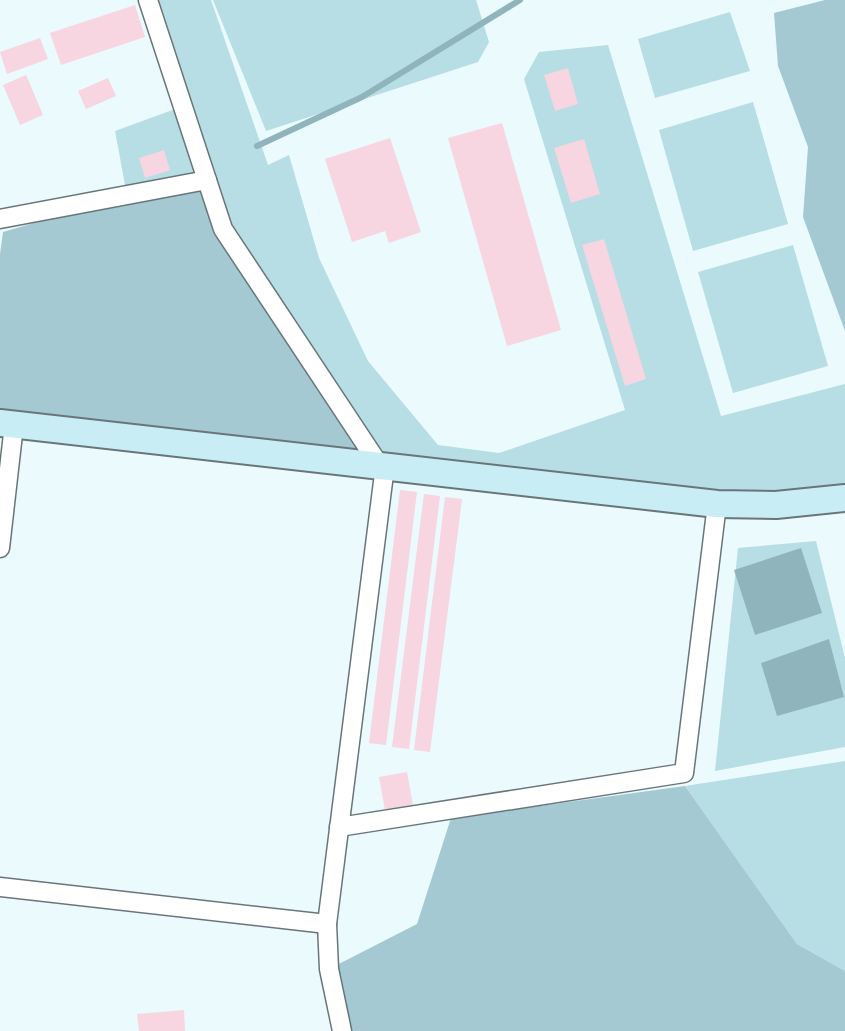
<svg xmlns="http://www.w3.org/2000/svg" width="845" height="1031" font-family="Commissioner,sans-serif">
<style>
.green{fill:#b7dde5}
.forest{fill:#a4c9d2}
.water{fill:#8fb4bc}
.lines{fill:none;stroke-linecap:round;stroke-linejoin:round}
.stream{stroke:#8fb4bc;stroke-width:6}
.building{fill:#f7d5e1}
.street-casing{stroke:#697679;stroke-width:21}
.secondary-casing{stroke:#697679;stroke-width:30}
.street{stroke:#fff;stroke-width:18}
.secondary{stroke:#c8edf4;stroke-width:26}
</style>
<rect width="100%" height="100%" fill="#ebfafd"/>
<!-- green -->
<g class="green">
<polygon points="148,0 211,0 268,165 289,155 319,258 368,361 438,445 499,453 625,410 524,79 539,52 608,45 721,416 845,384 845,495 756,505 367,465 221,223"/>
<polygon points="213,0 476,0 489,42 478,62 266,131"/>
<polygon points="730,12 750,71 655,98 638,39"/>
<polygon points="753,102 788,224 693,251 659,130"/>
<polygon points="178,108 202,181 126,190 115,131"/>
<polygon points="793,245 828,366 733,393 698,272"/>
<polygon points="816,541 845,658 845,747 715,771 738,548"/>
<polygon points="845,761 845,971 797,944 685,786"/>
</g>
<!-- forest -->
<g class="forest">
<polygon points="825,0 845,0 845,331 803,217 808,147 778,66 774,13"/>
<polygon points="208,184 223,229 367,465 0,424 0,254 3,232 133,194"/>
<polygon points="685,786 797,944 845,971 845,1031 337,1031 329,969 417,924 451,818"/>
</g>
<!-- water -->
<g class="water">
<polygon points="801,548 822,613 755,635 734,570"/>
<polygon points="829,639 844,697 777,716 761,663"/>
</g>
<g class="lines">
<!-- stream -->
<polyline class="stream" points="257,146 362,97 520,0"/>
</g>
<!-- building -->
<g class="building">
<polygon points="135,5 145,37 61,65 50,33"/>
<polygon points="40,38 48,59 7,74 0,52"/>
<polygon points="568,68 578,104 555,111 544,75"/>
<polygon points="26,75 43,115 20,125 3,85"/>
<polygon points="108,78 116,96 86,109 78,91"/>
<polygon points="502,123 561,330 507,346 448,138"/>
<polygon points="390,138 421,232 389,243 385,231 352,242 325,159"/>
<polygon points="584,139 600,194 571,203 554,148"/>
<polygon points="164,150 170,170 145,178 139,158"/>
<polygon points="604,239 646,379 625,386 582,245"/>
<polygon points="400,490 417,492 386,745 369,743"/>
<polygon points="424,494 440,496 409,749 392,747"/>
<polygon points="445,497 462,499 430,752 414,750"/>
<polygon points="407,772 413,805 385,810 379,777"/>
<polygon points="184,1010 185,1031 139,1031 137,1014"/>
</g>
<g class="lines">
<defs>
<g id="street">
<polyline points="148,0 223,229 380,466"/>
<polyline points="0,219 207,180"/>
<polyline points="0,548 14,425"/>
<polyline points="339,827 684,773 717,504"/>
<polyline points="0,887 327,924"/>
<polyline points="342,1031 329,969 327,924 385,466"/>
</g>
<polyline id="secondary" points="0,423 717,504 776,505 845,498"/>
</defs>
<!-- street casing -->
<use href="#street" class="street-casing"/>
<!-- secondary casing -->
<use href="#secondary" class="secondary-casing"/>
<!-- street -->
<use href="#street" class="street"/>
<!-- secondary -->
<use href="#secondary" class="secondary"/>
</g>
</svg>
